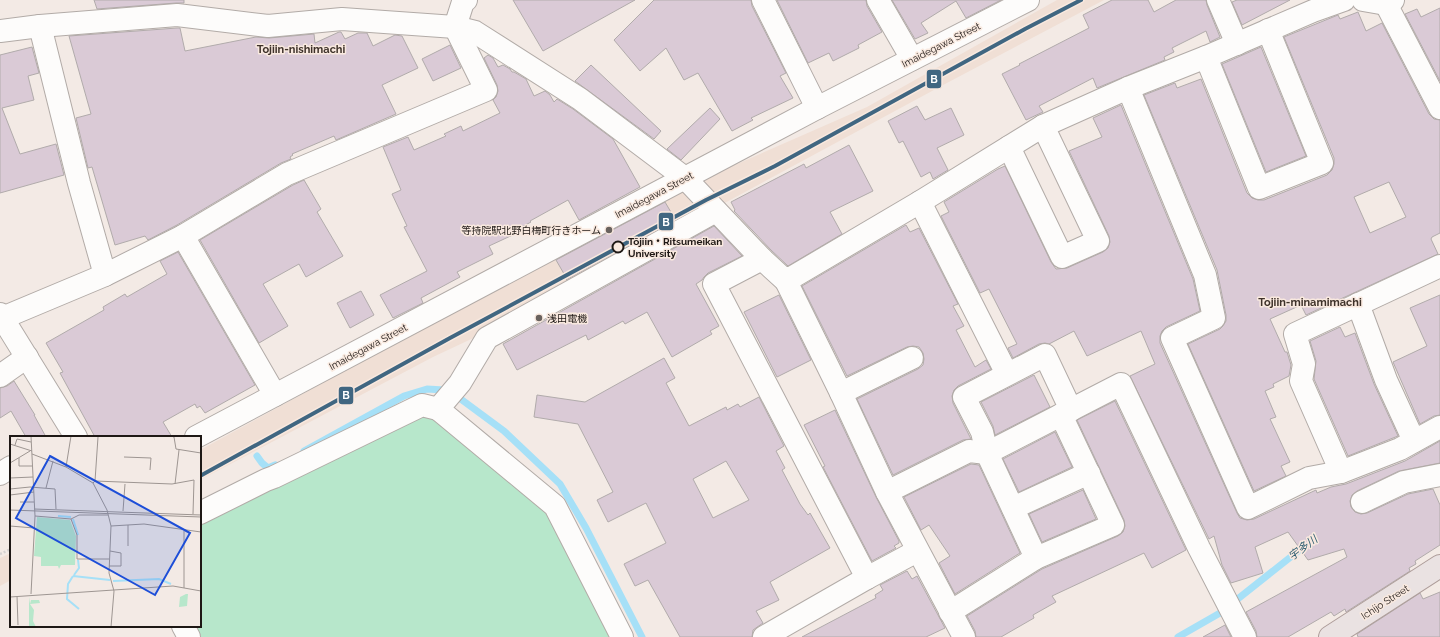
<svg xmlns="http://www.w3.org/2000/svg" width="1440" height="637" font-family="Raleway,'Noto Sans JP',sans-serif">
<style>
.built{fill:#f0dfd5}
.green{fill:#b7e7cb}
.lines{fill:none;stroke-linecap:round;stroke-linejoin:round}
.stream{stroke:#a6e0f7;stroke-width:7}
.building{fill:#dacad6;stroke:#b1abab;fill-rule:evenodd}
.minor-casing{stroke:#b2aba7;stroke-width:24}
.major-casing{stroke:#ae9d9a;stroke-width:24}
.path{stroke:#d4d1d0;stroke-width:2.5;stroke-dasharray:2 2;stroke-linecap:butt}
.minor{stroke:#fdfcfb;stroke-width:22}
.major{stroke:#eae2e2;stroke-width:22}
.tram-1-casing{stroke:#f9e9df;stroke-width:7}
.tram-1{stroke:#406681;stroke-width:4}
.poi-dot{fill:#69625e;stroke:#f9e9df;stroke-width:1.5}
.stop-dot{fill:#f9e9df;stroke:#1e1815;stroke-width:2}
.labels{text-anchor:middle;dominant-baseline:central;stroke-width:3;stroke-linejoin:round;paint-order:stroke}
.street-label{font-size:10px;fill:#1e1815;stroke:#f9e9df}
.poi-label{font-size:10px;fill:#1e1815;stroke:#f9e9df;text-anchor:end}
.stop-label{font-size:10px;font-weight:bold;fill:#1e1815;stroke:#f9e9df;text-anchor:start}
.neighbourhood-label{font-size:11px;font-weight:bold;fill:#3e322a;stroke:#f9e9df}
.water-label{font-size:11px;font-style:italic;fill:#2f5f72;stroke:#f9e9df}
.inset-river{fill:none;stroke:#a6e0f7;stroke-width:2}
.inset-road{fill:none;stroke:#9e9692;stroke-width:1}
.view{fill:#1d4ed8;fill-opacity:0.15;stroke:#1d4ed8;stroke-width:2}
.inset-edge{fill:none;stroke:#1e1815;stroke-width:2}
.line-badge{stroke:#f9e9df;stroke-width:1.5}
.badge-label{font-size:11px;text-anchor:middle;font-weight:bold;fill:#fff}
</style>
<rect width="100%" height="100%" fill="#f3eae5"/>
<!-- built -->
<g class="built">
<polygon points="1057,0 1104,0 945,84 482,334 433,357 200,480 200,450 671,193 867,107"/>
<polygon points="11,553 11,580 0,586 0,558"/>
</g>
<!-- green -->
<polygon class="green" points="422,412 436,417 537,493 614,637 201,637 196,626 200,626 200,518"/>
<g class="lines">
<!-- stream -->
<g class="stream">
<polyline points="304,451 404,396 427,389 444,390 458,397 504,431 560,484 586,528 642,637"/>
<polyline points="257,456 262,463 268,468 275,465"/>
<polyline points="1178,637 1220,613 1307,544"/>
</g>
</g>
<!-- building -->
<g class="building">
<polygon points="94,0 184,0 184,3 176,3 97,9"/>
<polygon points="513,0 635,0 543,51"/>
<polygon points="654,0 751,0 752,6 786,73 780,76 793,98 751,118 753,120 732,131 698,73 684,80 666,48 640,71 614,40"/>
<polygon points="777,0 866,0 867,6 882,32 858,45 859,48 833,61 829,53 808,63"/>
<polygon points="892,0 1001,0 966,18 956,1 921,23 928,33 915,39"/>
<polygon points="1112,0 1148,0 1154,12 1176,0 1206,0 1207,5 1220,37 1210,42 1206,31 1172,48 1174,52 1164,57 1165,60 1097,88 1093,78 1039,106 1043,112 1026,120 1002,74 1020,65 1019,64 1089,28 1083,15"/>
<polygon points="1237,0 1290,0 1242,25 1232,2"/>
<polygon points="1440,8 1440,81 1405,14 1417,9 1421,17"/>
<path d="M 1358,12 L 1366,31 L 1382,23 L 1429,114 L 1434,119 L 1440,120 L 1440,233 L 1432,237 L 1431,239 L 1438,254 L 1306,315 L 1301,305 L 1270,319 L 1285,352 L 1287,352 L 1291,365 L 1289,376 L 1273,384 L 1274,387 L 1265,391 L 1276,417 L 1270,419 L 1290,462 L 1281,466 L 1286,476 L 1254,491 L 1188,344 L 1220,329 L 1223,326 L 1226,321 L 1226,315 L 1217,270 L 1144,95 L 1175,83 L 1177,88 L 1201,79 L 1247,193 L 1252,198 L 1258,200 L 1264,200 L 1327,175 L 1332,170 L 1334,164 L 1334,158 L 1284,37 L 1338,15 L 1340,19 ZM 1389,182 L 1406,217 L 1370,233 L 1354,197 Z"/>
<polygon points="177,28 180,28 185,51 256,37 269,38 314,34 315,43 339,32 341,32 345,39 358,33 367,33 373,46 395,35 402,36 418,68 382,85 396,114 336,140 334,136 292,154 293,155 290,157 291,159 281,163 177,225 148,240 145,236 115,245 92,167 88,168 76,118 91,114 69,36"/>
<polygon points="450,45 461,68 433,81 422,59"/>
<polygon points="32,47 39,73 28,76 34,100 2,108 20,154 56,144 64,175 0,193 0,55"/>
<polygon points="1261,47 1306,156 1266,172 1222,64"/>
<polygon points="488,55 493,58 498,67 503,65 510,69 512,72 514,72 526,79 534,96 545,91 550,95 554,102 557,99 573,109 613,139 640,187 579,220 568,200 530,221 531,222 516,230 517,233 489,246 493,254 457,272 460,277 421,298 423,303 393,318 380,295 427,271 404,227 407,226 392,194 401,190 383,147 408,137 414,150 446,136 444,134 461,126 463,131 500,113 493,100 496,97 498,91 497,85 484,58"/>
<polygon points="591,65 661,131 654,139 575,81"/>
<polygon points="1121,105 1193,279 1200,311 1166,327 1162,331 1160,336 1160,343 1237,513 1240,518 1247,520 1254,519 1316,490 1317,493 1331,487 1346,484 1405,461 1440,441 1440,463 1399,471 1357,491 1352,495 1350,501 1351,507 1355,512 1361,514 1367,513 1408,494 1433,489 1440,505 1440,545 1415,561 1416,564 1409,568 1410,571 1346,612 1345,609 1334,616 1331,612 1288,637 1257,637 1256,631 1246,612 1347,557 1344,549 1308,560 1288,532 1255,547 1263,573 1231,583 1222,565 1214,536 1209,539 1130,376 1155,364 1141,331 1087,356 1074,331 1049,344 1045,343 1039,344 1013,358 1008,348 1017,344 989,289 980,293 941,216 949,212 944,202 998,169 1005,166 1051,262 1056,269 1067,268 1103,252 1108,248 1110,242 1109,236 1069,151 1102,137 1093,118"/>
<polygon points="917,106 925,120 951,108 964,135 937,148 948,170 933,179 930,172 921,177 903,141 899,143 888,121"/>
<polygon points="710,108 720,119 681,160 667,149"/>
<polygon points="849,145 873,191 830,212 842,234 788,266 771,250 734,211 735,210 731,202 804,164 806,168"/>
<polygon points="304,180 321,209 317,212 343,256 306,277 299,264 263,284 288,326 259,343 200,240 293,185"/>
<polygon points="665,202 675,219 566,280 567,279 556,260"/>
<polygon points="906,225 910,232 919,228 958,304 953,306 964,326 956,330 975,367 986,360 991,369 958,386 954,390 952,396 953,403 971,439 963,440 893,475 857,399 918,369 923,365 924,359 923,353 919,347 913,346 907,347 847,376 802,286"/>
<polygon points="714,226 742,256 708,273 704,277 702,280 696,284 719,326 710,331 712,334 672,357 647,312 625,324 623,321 588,340 586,335 517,370 503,344"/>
<polygon points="178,252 255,385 205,413 200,406 197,408 195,404 163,422 172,437 95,437 60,373 63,372 46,343 104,310 103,307 125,294 127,297 167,274 160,261"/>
<polygon points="361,291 374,315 350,328 337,303"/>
<polygon points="779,295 811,360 777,377 744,312"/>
<polygon points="1440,295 1440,415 1434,416 1420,424 1393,362 1427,346 1410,308"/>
<polygon points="1340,327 1345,337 1355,333 1374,384 1398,436 1348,456 1314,379 1316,361 1310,341"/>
<path d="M 664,358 L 675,378 L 666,383 L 689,426 L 726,407 L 727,410 L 738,404 L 740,407 L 759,397 L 784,446 L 776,451 L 785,468 L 782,470 L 800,504 L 808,515 L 810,513 L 830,548 L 770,582 L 779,600 L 756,611 L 763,623 L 753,630 L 752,637 L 680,637 L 648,580 L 635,586 L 624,564 L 666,543 L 646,503 L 608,522 L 597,500 L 613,492 L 578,424 L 534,417 L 537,395 L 585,402 ZM 726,461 L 749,500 L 713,518 L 693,479 Z"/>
<polygon points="1034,375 1050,407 995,435 993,426 981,402"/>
<polygon points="14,381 35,415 34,415 46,437 26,437 11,411 0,418 0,388 7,386"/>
<polygon points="1115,401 1186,550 1152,568 1144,553 1052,596 1056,602 1033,615 1034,618 1001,637 976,637 975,631 967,616 1042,569 1118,536 1123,532 1125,526 1124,520 1077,420"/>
<polygon points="835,410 876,497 899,541 899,543 894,546 896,548 872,561 823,467 825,466 804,425"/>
<polygon points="1055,432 1072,467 1019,492 1003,459"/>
<polygon points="971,464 979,465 1020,553 955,594 939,563 950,556 929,525 921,530 904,497"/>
<polygon points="1083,490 1096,519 1042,542 1029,514"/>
<polygon points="907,571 912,579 917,576 945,628 926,637 802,637 876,598 875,595 883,590 880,585"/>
<polygon points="1440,592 1440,637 1358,637 1357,634 1420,593 1423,599"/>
<polygon points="1225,625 1231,637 1203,637"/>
</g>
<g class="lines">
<defs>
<g id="minor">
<polyline points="763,0 817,108"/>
<polyline points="878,0 912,59"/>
<polyline points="1218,0 1237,44"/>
<polyline points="1363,0 1386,4 1393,0"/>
<polyline points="1386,4 1440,108"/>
<polyline points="40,26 79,183 105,275"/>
<polyline points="0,31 40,26 177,15 268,26 342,19 455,27 475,32 580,99 685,178 762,259 786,281 920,202 1043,126 1128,88 1206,57 1313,11 1344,0"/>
<polyline points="1206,57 1259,188 1322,163 1268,30"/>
<polyline points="1128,88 1205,275 1214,318 1172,338 1248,508 1309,478 1341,472 1400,449 1440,427"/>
<polyline points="1009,147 1062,257 1098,241 1043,126"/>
<polyline points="920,202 1007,374"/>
<polyline points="183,236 275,395"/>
<polyline points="762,259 714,284 867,578"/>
<polyline points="786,281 841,393 887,492 964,637"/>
<polyline points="1358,304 1386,380 1414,441"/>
<polyline points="0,314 76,437"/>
<polyline points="0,319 105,275 183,236 287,174 486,90 455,27 463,2 466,0"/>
<polyline points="0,376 27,357"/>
<polyline points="841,393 912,358"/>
<polyline points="196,437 817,108 1028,0"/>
<polyline points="1341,472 1301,381 1304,364 1295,334 1440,266"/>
<polyline points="0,474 11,467"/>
<polyline points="887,492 969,451 987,453 1121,384 1199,548 1245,637"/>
<polyline points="1362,502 1404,482 1440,475"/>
<polyline points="1013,508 1089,473"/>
<polyline points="200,513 266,480 274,477 422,405 438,409"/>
<polyline points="1036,558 987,453 982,432 964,397 1045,355 1071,410"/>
<polyline points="950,612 1036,558 1113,525 1061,415"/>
<polyline points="183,626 189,637"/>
<polyline points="622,637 555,506 438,409 460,383 487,338 716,211"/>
<polyline points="764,637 867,578 917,551"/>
</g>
<polyline id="major" points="1330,637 1440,566"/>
</defs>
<!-- minor casing -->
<use href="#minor" class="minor-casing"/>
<!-- major casing -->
<use href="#major" class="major-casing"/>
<!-- path -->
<polyline class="path" points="0,554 11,549"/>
<!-- minor -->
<use href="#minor" class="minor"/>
<!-- major -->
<use href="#major" class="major"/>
<defs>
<polyline id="tram-1" points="200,476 450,338 706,200 775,166 1025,29 1081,0"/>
</defs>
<!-- tram-1 casing -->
<use href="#tram-1" class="tram-1-casing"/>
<!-- tram-1 -->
<use href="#tram-1" class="tram-1"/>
</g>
<!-- markers -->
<g class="poi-dot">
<circle cx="609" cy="230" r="4"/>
<circle cx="539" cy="318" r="4"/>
</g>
<circle class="stop-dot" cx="618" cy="247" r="5.5"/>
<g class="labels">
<!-- street labels -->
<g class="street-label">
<text transform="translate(941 45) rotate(-27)">Imaidegawa Street</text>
<text transform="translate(654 195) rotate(-28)">Imaidegawa Street</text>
<text transform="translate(368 347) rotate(-28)">Imaidegawa Street</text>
<text transform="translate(1385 602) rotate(-33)">Ichijo Street</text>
</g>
<!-- poi labels -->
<g class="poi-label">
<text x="601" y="230">等持院駅北野白梅町行きホーム</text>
<text x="547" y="318" text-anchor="start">浅田電機</text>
</g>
<!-- stop labels -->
<g class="stop-label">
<text x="628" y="241">Tōjiin・Ritsumeikan<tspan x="628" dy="12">University</tspan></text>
</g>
<!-- neighbourhood labels -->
<g class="neighbourhood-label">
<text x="301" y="49">Tojiin-nishimachi</text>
<text x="1310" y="302">Tojiin-minamimachi</text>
</g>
<!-- water labels -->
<g class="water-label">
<text transform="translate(1303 548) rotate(-37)">宇多川</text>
</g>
</g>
<!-- overview -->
<g transform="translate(10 436)">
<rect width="191" height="191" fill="#f3eae5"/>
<path d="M 27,81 L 60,84 L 66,100 L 65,129 L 51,129 L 49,133 L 48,130 L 31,130 L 31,121 L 24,120 ZM 176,158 L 178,158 L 177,170 L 169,171 L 170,161 ZM 19,161 L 20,168 L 21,164 L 29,164 L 30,167 L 20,168 L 24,174 L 23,185 L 26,191 L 19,191 Z" fill="#b7e7cb"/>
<path class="inset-river" d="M 48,80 L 61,81M 63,83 L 68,99M 64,139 L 69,132 L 68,124M 63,140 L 100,144M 63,140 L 58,148 L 57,163 L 69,173M 103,145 L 149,143 L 161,148"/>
<path class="inset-road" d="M 21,0 L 25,80 L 21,158M 75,0 L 101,0M 161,0 L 164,1 L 166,13 L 191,17M 0,8 L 22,15M 5,9 L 7,3 L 21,6M 22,18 L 56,31 L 83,47 L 97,74 L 101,90 L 134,88 L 191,96M 114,21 L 141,22 L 140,34M 9,22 L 9,30 L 22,30M 0,27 L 20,15M 56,31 L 61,0M 0,42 L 23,41M 85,45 L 88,1M 83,47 L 85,45 L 162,48 L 184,44 L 183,78M 165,48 L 169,14M 36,52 L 43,25M 0,53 L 20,51 L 45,53 L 46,73M 0,59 L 24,56M 10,66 L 24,66M 24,73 L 191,79M 0,74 L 191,81M 113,75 L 115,48M 98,79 L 69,79 L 61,83 L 67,99 L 67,123 L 99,123M 25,80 L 61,83M 0,90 L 24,92M 118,110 L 118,89M 99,130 L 111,130 L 111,117 L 100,115M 174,152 L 174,95M 7,160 L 8,189M 0,161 L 163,150 L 191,155M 101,191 L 104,155 L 99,137 L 101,90"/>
<path class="view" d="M 40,20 L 180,97 L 145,159 L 6,82 Z"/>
<rect width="191" height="191" class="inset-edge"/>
</g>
<g class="line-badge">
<rect x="926" y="69" width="16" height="20" rx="4" fill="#406681"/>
<rect x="658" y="212" width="16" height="19" rx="4" fill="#406681"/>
<rect x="338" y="386" width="16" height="19" rx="4" fill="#406681"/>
</g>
<g class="badge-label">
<text x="934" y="83">B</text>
<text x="666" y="226">B</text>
<text x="346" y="399">B</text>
</g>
</svg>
